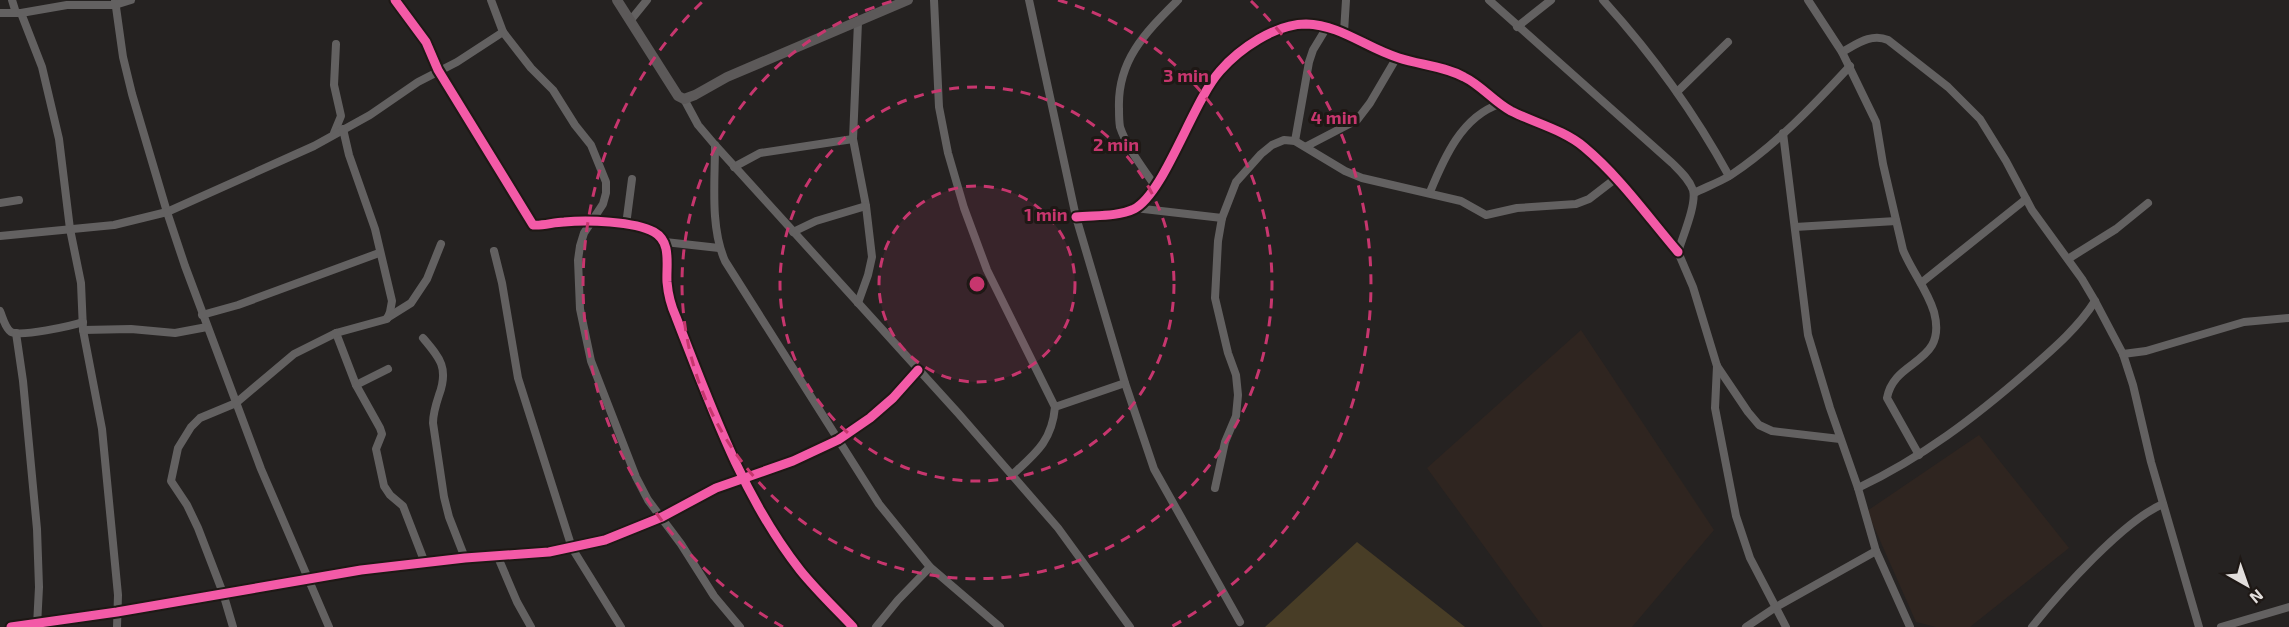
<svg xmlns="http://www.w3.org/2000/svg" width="2289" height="627" font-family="'Exo 2',sans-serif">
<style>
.built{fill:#2f2520}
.green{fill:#483d26}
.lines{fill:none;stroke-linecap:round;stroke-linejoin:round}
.street{stroke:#636161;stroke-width:8}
.secondary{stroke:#5c5959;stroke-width:10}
.cycleway-casing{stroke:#1e1815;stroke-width:13}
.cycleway{stroke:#f35aa7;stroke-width:9}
.ring{fill:none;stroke:#c7366e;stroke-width:3;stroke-dasharray:10 8}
.centre{fill:#c7366e;stroke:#1e1815;stroke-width:3}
.ring-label{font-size:18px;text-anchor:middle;font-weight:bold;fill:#c7366e;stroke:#1e1815;stroke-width:6;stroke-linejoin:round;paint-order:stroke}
</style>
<rect width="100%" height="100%" fill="#252221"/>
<!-- built -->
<g class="built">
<polygon points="1581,330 1714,530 1632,627 1543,627 1427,468"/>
<polygon points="1979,435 2069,548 1970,627 1936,627 1916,622 1867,511"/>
</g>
<!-- green -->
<polygon class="green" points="1357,542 1465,627 1265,627"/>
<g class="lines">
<!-- street -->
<g class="street">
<polyline points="12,0 16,13"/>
<polyline points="115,0 123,57 132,94 167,212 185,266 261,469 329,627"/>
<path d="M 395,0 L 426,42 L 438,70 L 533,225 C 543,226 554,222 564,222 C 587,220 634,221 654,232 C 672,242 666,265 667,282 C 668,294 671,306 676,317 C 710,404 742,496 800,570 C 816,590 835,608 853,627"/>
<polyline points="491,0 503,32 531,68 553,90 575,125 591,145 606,182 606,193 603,204 584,233 580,246 578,260 580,309 591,361 636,477 648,500 681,544 714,596 740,627"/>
<path d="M 934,0 L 939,107 L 948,153 L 964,208 L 987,270 L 1055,407 C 1052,441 1036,453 1012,475"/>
<polyline points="1029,0 1076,217 1125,383 1154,469 1240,622"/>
<path d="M 1489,0 L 1672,163 C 1680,171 1689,179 1693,190 C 1697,204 1682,238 1678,252 L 1693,287 L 1717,366 L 1748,412 L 1759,425 L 1772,431 L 1840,439"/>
<path d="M 1603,0 C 1652,54 1694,112 1729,176"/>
<path d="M 1808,0 L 1842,52 L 1876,122 L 1883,164 L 1903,250 C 1912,272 1927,289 1934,312 C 1948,365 1894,358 1887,398 L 1919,455"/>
<polyline points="0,13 21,13 42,67 59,139 70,229 81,283 83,330 102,429 118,595 117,627"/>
<polyline points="21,13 67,5 115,5 131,0"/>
<polyline points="630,21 647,0"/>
<polyline points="858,22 853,139 866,206 872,257 868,275 858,303"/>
<polyline points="1517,27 1551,0"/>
<polyline points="1344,32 1346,0"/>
<path d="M 1842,52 C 1857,44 1871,33 1888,40 L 1948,87 L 1980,119 L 2006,161 L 2032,210 L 2082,279 L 2095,301 L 2123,354 L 2133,385 L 2151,462 L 2199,627"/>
<polyline points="1677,92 1728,42"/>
<polyline points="684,99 698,125 715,145 958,413 1058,528 1130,627"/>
<polyline points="334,133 341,116 334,85 336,44"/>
<polyline points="1783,133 1808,335 1830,408 1858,488 1876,551 1910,627"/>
<polyline points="1295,141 1309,62 1313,50 1327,27"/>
<path d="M 715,145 C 715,182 710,227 725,261 L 879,504 L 930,567 L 1000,627"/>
<polyline points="1307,146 1357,120 1370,103 1397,57"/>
<polyline points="734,167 760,153 853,139"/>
<path d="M 1155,186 C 1143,168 1127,148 1120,127 C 1119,121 1119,114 1119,109 C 1117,60 1146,32 1178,0"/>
<path d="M 1430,192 C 1444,158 1462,116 1500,104"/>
<path d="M 1694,193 C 1706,187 1720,182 1731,175 C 1776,145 1814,105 1850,66"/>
<polyline points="0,203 19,200"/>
<polyline points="1135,208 1222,218"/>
<path d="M 1076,217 C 1094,215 1117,217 1134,209 C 1164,194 1193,101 1220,71 C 1239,49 1275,24 1306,24 C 1341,25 1366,48 1399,58 C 1420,65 1444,66 1464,77 C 1481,85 1494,102 1511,111 C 1535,123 1564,130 1584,147 C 1620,177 1648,217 1678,252"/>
<polyline points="626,225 632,179"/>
<polyline points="1795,227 1896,221"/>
<polyline points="793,232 816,221 866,206"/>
<polyline points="0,236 114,225 167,212 314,146 370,115 418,82 457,62 503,32"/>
<polyline points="665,242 719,248"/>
<polyline points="494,251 502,283 518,378 572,548 621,627"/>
<polyline points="2068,259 2116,229 2148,203"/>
<polyline points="1921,283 2026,199"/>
<path d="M 0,311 C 3,318 5,328 11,332 C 21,337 71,326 83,322"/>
<polyline points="202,315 238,305 379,253"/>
<polyline points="387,318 411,303 427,279 441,244"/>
<polyline points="83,330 131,329 175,333 207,327"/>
<polyline points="16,333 23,381 37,529 39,587 37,626"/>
<polyline points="336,333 356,385 380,428 382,434 376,449 384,486 390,495 403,506 425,563"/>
<path d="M 423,338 C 440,358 449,368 439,395 C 436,404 433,413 433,423 L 444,497 L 449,517 L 465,558"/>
<polyline points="2123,354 2146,351 2244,322 2289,318"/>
<polyline points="1717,366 1715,408 1736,516 1750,558 1786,627"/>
<polyline points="356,385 388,369"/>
<polyline points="1055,407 1125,383"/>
<polyline points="1215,488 1225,442 1236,416 1238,395 1236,375 1228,353 1215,298 1218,241 1222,218 1236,182 1261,154 1272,145 1284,140 1295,141 1345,171 1362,178 1461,201 1486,215 1517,208 1576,204 1589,199 1615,179"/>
<path d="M 1858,488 C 1923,457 1974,418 2028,371 C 2052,350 2078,328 2095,301"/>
<polyline points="497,555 517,602 531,627"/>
<polyline points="11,627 117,612 361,570 465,558 549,552 605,540 662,517 716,488 793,461 838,440 870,418 893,398 918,370"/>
<polyline points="233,627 223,593 198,528 187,505 171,481 178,448 191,427 200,418 236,403 294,354 336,333 387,319 390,312 392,301 375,229 349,155 343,129"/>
<polyline points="876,627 898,600 930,567"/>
<polyline points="1746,627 1776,607 1876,551"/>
<path d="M 2032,627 C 2060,592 2123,521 2163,504"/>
<polyline points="2221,627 2289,607"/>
</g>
<!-- secondary -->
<polyline class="secondary" points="617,0 678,96 684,99 695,95 727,77 908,0"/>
<defs>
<g id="cycleway">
<path d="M 395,0 L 426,42 L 438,70 L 533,225 C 543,226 554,222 564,222 C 587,220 634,221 654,232 C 672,242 666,265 667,282 C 668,294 671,306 676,317 C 710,404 742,496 800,570 C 816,590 835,608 853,627"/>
<path d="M 1076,217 C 1094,215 1117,217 1134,209 C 1164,194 1193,101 1220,71 C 1239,49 1275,24 1306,24 C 1341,25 1366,48 1399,58 C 1420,65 1444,66 1464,77 C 1481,85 1494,102 1511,111 C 1535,123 1564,130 1584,147 C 1620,177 1648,217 1678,252"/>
<polyline points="11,627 117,612 361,570 465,558 549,552 605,540 662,517 716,488 793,461 838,440 870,418 893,398 918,370"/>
</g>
</defs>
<!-- cycleway casing -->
<use href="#cycleway" class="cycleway-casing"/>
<!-- cycleway -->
<use href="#cycleway" class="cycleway"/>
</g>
<!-- distance rings -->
<circle cx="977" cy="284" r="98" fill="#c7366e" fill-opacity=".12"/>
<g class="ring">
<circle cx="977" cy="284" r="98"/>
<circle cx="977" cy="284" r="197"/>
<path d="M1058 0A295 295 0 1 1 896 0"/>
<path d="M783 627A394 394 0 0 1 703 1M1251 1A394 394 0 0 1 1171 627"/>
</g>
<circle cx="977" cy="284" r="9" class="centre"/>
<g class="ring-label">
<text x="1186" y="82">3 min</text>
<text x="1334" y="124">4 min</text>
<text x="1116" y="151">2 min</text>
<text x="1046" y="221">1 min</text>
</g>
<!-- north arrow -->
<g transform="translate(2247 585) rotate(140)" stroke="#1e1815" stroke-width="4.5" paint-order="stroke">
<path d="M0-4.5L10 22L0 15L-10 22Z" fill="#e2dedc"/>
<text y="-9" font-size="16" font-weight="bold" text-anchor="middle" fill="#e2dedc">N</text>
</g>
</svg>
